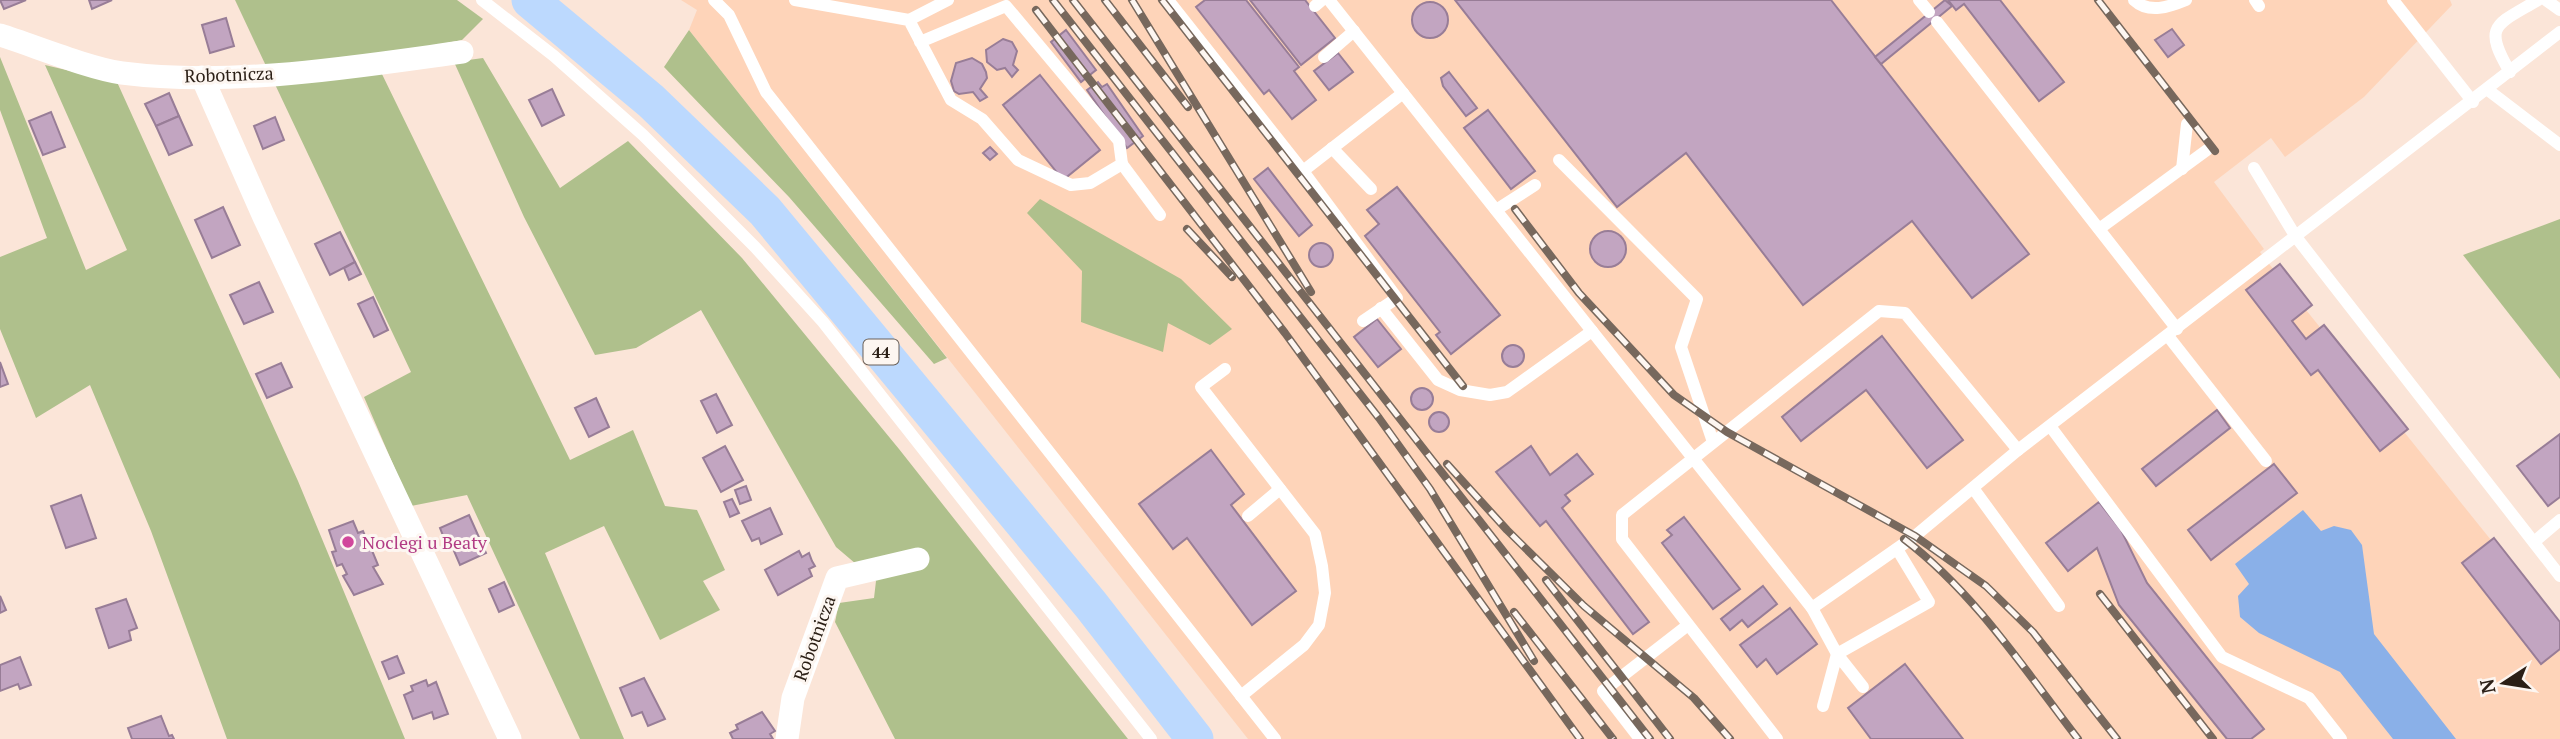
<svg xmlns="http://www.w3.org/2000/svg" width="2560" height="739" font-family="'PT Serif',serif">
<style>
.built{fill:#fed4b9}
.green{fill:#afc08c}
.water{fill:#8ab0e8}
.building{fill:#c2a5c1;stroke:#987d97;stroke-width:2}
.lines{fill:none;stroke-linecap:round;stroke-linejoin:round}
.lane{stroke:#fff;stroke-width:12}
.street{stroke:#fff;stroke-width:23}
.primary{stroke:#bcd9fe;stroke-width:37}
.rail-casing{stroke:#77685d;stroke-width:8}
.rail{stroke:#fdf6f1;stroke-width:5;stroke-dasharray:16;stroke-linecap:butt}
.hotel-dot{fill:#d1479c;stroke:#fdf6f1;stroke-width:2.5}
.labels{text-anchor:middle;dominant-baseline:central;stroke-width:6;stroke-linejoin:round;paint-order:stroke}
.shield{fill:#fdf6f1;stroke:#6a6058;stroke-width:2}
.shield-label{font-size:16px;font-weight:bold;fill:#2b1f16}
.street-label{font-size:18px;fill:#2b1f16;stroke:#fdf6f1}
.hotel-label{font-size:18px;fill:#b23c85;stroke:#fdf6f1;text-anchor:start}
</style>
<rect width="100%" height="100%" fill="#fbe5d8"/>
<!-- built -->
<polygon class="built" points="681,0 2450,0 2452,5 2364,97 2285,157 2271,138 2214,182 2264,249 2260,252 2266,260 2560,626 2560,739 1248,739 689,30 697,10"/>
<!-- green -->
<g class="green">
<polygon points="235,0 457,0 483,19 462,40 335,65 267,68"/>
<polygon points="689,30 947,358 934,364 789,197 664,67"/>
<polygon points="0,57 86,270 127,250 45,65 117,82 298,481 405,739 227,739 151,531 90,385 36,418 0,329 0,257 47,238 0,110"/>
<polygon points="483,58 560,188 628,141 742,258 899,449 1128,739 895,739 835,622 839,603 874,598 876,581 836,547 701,310 636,348 595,355 524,217 454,62"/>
<polygon points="380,70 570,460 633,430 665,506 697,510 725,570 703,581 720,610 660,640 604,526 545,553 624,739 580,739 467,495 411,506 364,397 411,372 272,78"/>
<polygon points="1040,199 1181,279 1232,329 1210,345 1168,323 1163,352 1081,322 1082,271 1027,213"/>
<polygon points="2560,219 2560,379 2463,255"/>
</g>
<!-- water -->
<polygon class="water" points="2303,510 2321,531 2334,526 2351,530 2362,545 2374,634 2456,739 2393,739 2340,672 2259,633 2240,617 2238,596 2249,584 2235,564"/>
<!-- building -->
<g class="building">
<polygon points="0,0 26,0 4,9"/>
<polygon points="89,0 112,0 92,9"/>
<polygon points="1205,0 1246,0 1299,67 1294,71 1316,100 1292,119 1269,90 1264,94 1196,7"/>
<polygon points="1250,0 1305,0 1335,38 1301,65"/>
<polygon points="1455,0 1831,0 2029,254 1972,298 1912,221 1803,305 1686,153 1617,207"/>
<polygon points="1945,0 1952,6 1881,64 1875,57"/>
<polygon points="1948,0 2000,0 2064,82 2039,101 1964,4 1956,10"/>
<circle cx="1430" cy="20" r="18"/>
<polygon points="226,18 234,46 210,53 202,25"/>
<polygon points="2172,29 2184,45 2168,57 2155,40"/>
<polygon points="1066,30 1096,70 1081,82 1051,42"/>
<polygon points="1003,39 1012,42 1017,51 1013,65 1018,70 1012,77 1005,68 997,70 987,62 986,50"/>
<polygon points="1338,53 1353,72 1329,90 1314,71"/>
<polygon points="972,58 982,64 986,72 987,78 980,89 987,97 980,101 973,92 959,94 954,91 951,81 956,63"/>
<polygon points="1449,72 1477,108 1466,116 1443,86 1441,78"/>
<polygon points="1040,75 1100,150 1063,180 1003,105"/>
<polygon points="1098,82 1102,87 1107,84 1143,136 1127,148 1087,90"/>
<polygon points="552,89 564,115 542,126 529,100"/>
<polygon points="169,93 179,116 156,126 145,104"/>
<polygon points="1488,110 1535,171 1511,189 1464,128"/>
<polygon points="51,112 65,147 43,155 29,121"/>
<polygon points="179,116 192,145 169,155 156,126"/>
<polygon points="275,117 284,140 263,149 254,126"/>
<polygon points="990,147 997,154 990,160 983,153"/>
<polygon points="1268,168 1312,225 1299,236 1254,179"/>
<polygon points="1397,187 1500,315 1451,354 1436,335 1440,332 1365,236 1379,224 1367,210"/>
<polygon points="223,207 240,245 212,258 195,220"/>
<circle cx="1608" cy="249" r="18"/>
<polygon points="340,232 355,262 330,275 315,244"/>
<circle cx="1321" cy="255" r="12"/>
<polygon points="355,262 361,274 349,280 344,268"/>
<polygon points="2280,264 2312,305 2292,321 2306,339 2324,325 2408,429 2380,451 2318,370 2311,375 2246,290"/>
<polygon points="259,282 273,312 244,324 230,295"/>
<polygon points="373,297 388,330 374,337 358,304"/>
<polygon points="1377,319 1401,349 1378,367 1354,337"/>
<polygon points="1882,336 1963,440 1927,468 1866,390 1801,441 1782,417"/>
<circle cx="1513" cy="356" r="11"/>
<polygon points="0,362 8,384 0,387"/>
<polygon points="281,363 292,387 267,398 256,374"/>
<circle cx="1422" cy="399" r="11"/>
<polygon points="716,394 732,425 717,433 701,401"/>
<polygon points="596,398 609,427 589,437 575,408"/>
<polygon points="2217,410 2230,428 2156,486 2142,469"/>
<circle cx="1439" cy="422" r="10"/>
<polygon points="2560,434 2560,497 2548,506 2517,466"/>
<polygon points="725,446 743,480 721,492 703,458"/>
<polygon points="1531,446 1550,475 1577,454 1593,474 1565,495 1570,501 1562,508 1649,622 1633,634 1546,521 1540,526 1496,472"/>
<polygon points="1211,450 1244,494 1231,505 1296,591 1252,625 1187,538 1173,549 1139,504"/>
<polygon points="2274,464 2297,493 2211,560 2188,530"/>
<polygon points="746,486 751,500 740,504 735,490"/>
<polygon points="81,495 96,538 66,548 51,506"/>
<polygon points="732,499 739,513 730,517 724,502"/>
<polygon points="2099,502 2121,530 2147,583 2264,729 2251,739 2227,739 2119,605 2097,548 2068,571 2046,543"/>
<polygon points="770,508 782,534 761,544 759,538 752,541 742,521"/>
<polygon points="469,515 486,553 460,565 454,551 458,549 454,540 446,543 440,528"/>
<polygon points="1684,517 1740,589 1713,609 1662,543 1672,535 1667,530"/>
<polygon points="353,521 358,533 363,531 366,538 362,540 366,550 371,548 378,565 373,567 383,584 354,595 343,576 347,574 342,564 337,566 332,552 336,551 329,530"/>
<polygon points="2494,538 2560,622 2560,649 2541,664 2462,563"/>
<polygon points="799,551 802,557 809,553 812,561 815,566 809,569 812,576 778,595 765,570"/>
<polygon points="504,582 514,605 499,612 489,589"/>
<polygon points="1763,586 1777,604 1748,627 1742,620 1730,630 1721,619"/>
<polygon points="0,596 6,610 0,613"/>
<polygon points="126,599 137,628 129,631 131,640 109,648 96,609"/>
<polygon points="1790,608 1817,644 1777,674 1766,659 1757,667 1740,645"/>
<polygon points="397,656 404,673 389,679 382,662"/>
<polygon points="20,657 31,685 20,689 18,684 0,691 0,665"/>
<polygon points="1905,664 1963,739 1871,739 1848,708"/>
<polygon points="644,678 665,719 648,726 642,712 632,716 620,688"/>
<polygon points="426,680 428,686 436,682 448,714 434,719 432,712 413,719 404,695 413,691 411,686"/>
<polygon points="762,712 775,731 770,734 773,739 733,739 730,733 738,729 736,725"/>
<polygon points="161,716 169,736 172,735 174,739 132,739 128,728"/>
</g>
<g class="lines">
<!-- lane -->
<g class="lane">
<polyline points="482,0 554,56 643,135 755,247 823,322 1151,739"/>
<polyline points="714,0 729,15 766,92 1275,739"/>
<polyline points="795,0 909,20 951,100 982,119 1018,160 1071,185 1090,183 1122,164 1119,141 1006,6 920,42"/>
<polyline points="1168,0 1303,171 1403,93"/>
<polyline points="1329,0 1812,608 1915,536 2018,450 2560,32"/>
<polyline points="1919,0 1929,12"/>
<path d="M 2134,0 C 2149,14 2169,7 2186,0"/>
<polyline points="2255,0 2259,6"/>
<polyline points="2393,0 2473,102"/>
<polyline points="2546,0 2560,10"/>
<polyline points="1315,6 1322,0"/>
<polyline points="909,20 948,0"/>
<polyline points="1937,22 2177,329"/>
<polyline points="1324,57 1354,31"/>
<path d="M 2510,72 C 2482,25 2496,25 2538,0"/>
<polyline points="2488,90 2560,145"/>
<polyline points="1332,148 1371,189"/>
<polyline points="1559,160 1697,299 1681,347 1713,442"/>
<polyline points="1122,164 1160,215"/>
<polyline points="2254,168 2296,237 2560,576"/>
<polyline points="2182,169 2187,124"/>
<polyline points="1303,171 1397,298 1363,321"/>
<polyline points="1496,210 1535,185"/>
<polyline points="2099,229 2207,150"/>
<polyline points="1381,308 1438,380 1460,390 1490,395 1507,392 1592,331"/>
<polyline points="2168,336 2266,461"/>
<polyline points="1225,369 1201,387 1315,534 1322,566 1325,593 1319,625 1304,645 1241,696"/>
<polyline points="2050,426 2222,657 2309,698 2341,739"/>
<polyline points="1973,488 2059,606"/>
<polyline points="1248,516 1280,489"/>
<polyline points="2534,542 2560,520"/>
<polyline points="1812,608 1837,654 1929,602 1897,549"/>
<polyline points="1823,706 1837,654 1863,687"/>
<polyline points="1640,739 1603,691 1688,625"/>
<polyline points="1777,739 1622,539 1622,515 1879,311 1905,313 2018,450"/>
</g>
<!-- street -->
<g class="street">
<path d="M 0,35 C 35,46 88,68 122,73 C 232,87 353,67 462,52"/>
<polyline points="202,77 264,217 510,739"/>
<polyline points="787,739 793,698 837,578 918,559"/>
</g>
<!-- primary -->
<polyline class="primary" points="530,0 651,101 765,211 1091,605 1195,739"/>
<defs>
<g id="rail">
<polyline points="1053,0 1379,418 1430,489 1534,661"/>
<polyline points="1073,0 1650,739"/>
<polyline points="1105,0 1188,107"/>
<polyline points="1132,0 1311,292"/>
<polyline points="1162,0 1463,386"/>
<polyline points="2098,0 2215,151"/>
<polyline points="1036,10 1285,333 1580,739"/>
<polyline points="1515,209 1579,293 1674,395 1727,432 1915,536 1986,586 2033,632 2117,739"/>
<polyline points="1187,229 1232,277"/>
<polyline points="1447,464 1507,530 1584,606 1694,698 1730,739"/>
<path d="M 1904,539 C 1974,592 2025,670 2078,739"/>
<polyline points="1546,580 1670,739"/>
<polyline points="2100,594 2213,739"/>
<polyline points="1514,612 1613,739"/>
</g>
</defs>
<!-- rail casing -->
<use href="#rail" class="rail-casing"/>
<!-- rail -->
<use href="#rail" class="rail"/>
</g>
<!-- markers -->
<circle class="hotel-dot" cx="348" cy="542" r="7"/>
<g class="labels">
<!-- shield labels -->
<rect class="shield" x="863.5" y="339.5" width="35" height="25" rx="5"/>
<g class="shield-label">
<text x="881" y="352">44</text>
</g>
<!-- street labels -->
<g class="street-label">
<text transform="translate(229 74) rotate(-2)">Robotnicza</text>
<text transform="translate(814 638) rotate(-70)">Robotnicza</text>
</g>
<!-- hotel labels -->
<g class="hotel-label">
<text x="362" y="542">Noclegi u Beaty</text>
</g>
</g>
<!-- north arrow -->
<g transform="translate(2504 683) rotate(258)" stroke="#fdf6f1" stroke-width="5" paint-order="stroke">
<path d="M0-5L12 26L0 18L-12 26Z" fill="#2b1f16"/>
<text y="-10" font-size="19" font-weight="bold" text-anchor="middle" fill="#2b1f16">N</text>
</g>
</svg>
